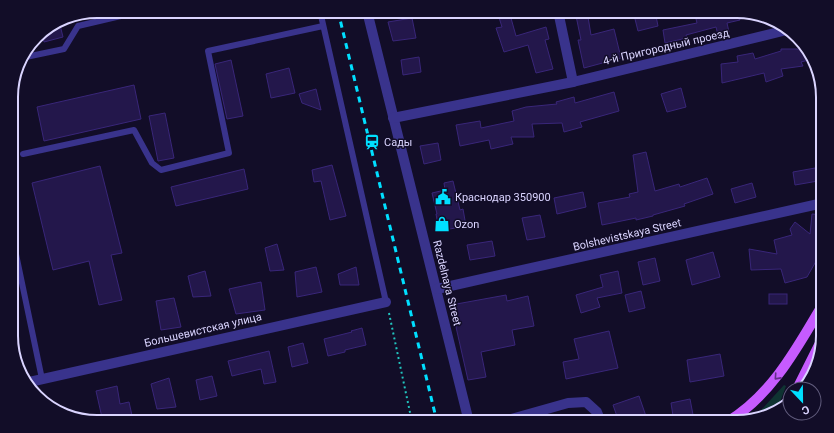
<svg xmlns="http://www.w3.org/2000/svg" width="834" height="433" font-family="Roboto,sans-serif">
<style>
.green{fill:#0f3332}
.building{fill:#23174b;stroke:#392679}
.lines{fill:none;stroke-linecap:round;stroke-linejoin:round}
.path{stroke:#22c5bf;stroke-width:2;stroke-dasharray:2 3;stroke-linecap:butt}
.lane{stroke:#39338c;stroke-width:6}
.street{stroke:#39338c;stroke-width:10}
.primary{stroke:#c65bff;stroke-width:10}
.rail{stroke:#00dfff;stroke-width:3;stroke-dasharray:6 5;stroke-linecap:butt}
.oneway{stroke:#633089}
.labels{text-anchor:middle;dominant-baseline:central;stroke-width:3;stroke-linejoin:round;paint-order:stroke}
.street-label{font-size:11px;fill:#dad4ff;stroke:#120d28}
.poi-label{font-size:11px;fill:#dad4ff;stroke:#120d28;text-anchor:start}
.rim{fill:none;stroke:#dad4ff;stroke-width:2}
</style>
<rect width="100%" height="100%" fill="#120d28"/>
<!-- green -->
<polygon class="green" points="784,385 786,386 777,410 750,419 763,408"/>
<!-- building -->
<g class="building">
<polygon points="497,11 509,11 516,36 546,27 549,39 545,40 553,69 536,73 528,45 504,52 496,28 502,27"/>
<polygon points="575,11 587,11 591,35 614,29 621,58 584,68 578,40 581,40"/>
<polygon points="633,11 655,11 658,26 638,31"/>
<polygon points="694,11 737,11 740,20 727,23 729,32 718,35 716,27 686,35 687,38 665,43 663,30 697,23"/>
<polygon points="412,18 416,38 393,41 388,22"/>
<polygon points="59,21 63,37 44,42 42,32"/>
<polygon points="781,49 808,49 812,59 801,62 803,66 781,69 783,76 766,82 764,73 722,83 721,64 738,62 737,56 753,53 755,59 781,51"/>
<polygon points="419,57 421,72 403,75 401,60"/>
<polygon points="231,60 243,116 227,119 215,64"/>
<polygon points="289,68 295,93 271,98 266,74"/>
<polygon points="134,85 141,119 44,141 37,107"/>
<polygon points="681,88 686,107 667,112 661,94"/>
<polygon points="316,89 321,110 302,103 299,94"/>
<polygon points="614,92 619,111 580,122 582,127 564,132 562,123 532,124 534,137 511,137 513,144 491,149 489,140 460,146 456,125 480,121 481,128 514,121 512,111 526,107 557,104 556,102 574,97 575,103"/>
<polygon points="165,113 174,158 158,161 149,116"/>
<polygon points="438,143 441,160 424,164 420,146"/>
<polygon points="646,152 655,191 679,184 680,187 707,178 713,194 684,204 685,206 653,215 653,216 636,220 636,218 602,225 598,203 630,197 629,194 638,192 633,155"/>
<polygon points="332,165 346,216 330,220 321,181 314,182 312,170"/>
<polygon points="100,166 122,253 111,255 122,300 99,305 89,261 53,270 32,183"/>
<polygon points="815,168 818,181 795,185 793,172"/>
<polygon points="244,169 248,189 176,206 171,187"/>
<polygon points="453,181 460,210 463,209 466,226 439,231 436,214 437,214 432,193 445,190 444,183"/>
<polygon points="752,183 756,197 735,203 731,189"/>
<polygon points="583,192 586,207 557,214 554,198"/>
<polygon points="812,214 823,215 823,249 807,277 785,283 781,269 751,270 749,249 777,254 774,240 792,235 790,229 795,222 810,234"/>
<polygon points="540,215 545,237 527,240 522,218"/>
<polygon points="492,241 495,256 470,260 467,245"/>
<polygon points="277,244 284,270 270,271 265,248"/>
<polygon points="713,252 720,277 692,285 686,260"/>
<polygon points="655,258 660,281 643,285 638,262"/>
<polygon points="316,267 322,292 297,297 295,272"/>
<polygon points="356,267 359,285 340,285 338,274"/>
<polygon points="205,271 211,296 193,297 188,276"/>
<polygon points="618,271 622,293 597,298 600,307 581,313 576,295 603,287 600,275"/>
<polygon points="261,282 265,310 236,314 229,289"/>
<polygon points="641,291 645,308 629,312 625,295"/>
<rect x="769" y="294" width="18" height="10"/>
<polygon points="506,295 507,301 528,296 534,326 512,330 515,345 481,352 486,377 468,380 451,305"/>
<polygon points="174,298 181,327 161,330 156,301"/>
<polygon points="362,328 366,345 345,350 345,352 328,356 324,339 352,332 351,331"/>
<polygon points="609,331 618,368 566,379 563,362 579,359 574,339"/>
<polygon points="303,343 308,363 292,367 288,347"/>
<polygon points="269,351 276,382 264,384 261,369 232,376 228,361"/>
<polygon points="720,354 724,376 690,382 687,360"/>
<polygon points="212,376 217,396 200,400 196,380"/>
<polygon points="169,378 176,407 157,409 151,384"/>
<polygon points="117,386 120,404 129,402 133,420 124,422 103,422 96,391"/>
<polygon points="639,396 648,422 619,422 613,405"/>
<polygon points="690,399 694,420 674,422 671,403"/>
</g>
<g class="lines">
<!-- path -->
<polyline class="path" points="389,313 412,422"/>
<!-- lane -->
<g class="lane">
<polyline points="320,11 386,302"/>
<polyline points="21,58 64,49 78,26 142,11"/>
<polyline points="23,154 134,130 152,163 161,170 229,153 208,51 323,26"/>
<polyline points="12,235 42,379"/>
</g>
<!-- street -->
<g class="street">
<path d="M 367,11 C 400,148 436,285 469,422"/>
<polyline points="558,11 573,82"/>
<polyline points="393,118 573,82 787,30"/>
<polyline points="437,289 823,203"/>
<polyline points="25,383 386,302"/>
<polyline points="501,422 568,403 586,402 597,412 601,422"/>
</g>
<!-- primary -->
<g class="primary">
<polyline points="797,389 822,339"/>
<path d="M 727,422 C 772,395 797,348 823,304"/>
</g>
<!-- rail -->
<polyline class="rail" points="338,11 437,422"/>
</g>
<!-- one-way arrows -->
<defs><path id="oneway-chevron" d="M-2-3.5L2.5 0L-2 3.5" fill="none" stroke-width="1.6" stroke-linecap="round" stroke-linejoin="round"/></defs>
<use class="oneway" href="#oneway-chevron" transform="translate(777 377) rotate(132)"/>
<!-- icons -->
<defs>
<symbol id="station-bare" viewBox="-9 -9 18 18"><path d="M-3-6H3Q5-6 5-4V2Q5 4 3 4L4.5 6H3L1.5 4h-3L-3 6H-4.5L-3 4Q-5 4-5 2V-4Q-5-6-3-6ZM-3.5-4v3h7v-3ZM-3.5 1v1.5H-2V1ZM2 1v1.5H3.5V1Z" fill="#00dfff" stroke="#120d28" stroke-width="2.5" paint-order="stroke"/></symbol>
<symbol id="civic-bare" viewBox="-9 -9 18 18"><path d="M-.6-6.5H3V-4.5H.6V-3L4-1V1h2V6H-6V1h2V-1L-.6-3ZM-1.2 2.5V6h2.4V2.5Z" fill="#00dfff" stroke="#120d28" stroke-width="2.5" paint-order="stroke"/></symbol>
<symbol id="shop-bare" viewBox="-9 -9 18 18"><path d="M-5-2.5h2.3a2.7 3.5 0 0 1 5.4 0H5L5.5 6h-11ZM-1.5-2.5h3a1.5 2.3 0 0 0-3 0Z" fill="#00dfff" stroke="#120d28" stroke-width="2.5" paint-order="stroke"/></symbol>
</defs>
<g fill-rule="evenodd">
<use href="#station-bare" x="361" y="131" width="22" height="22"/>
<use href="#civic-bare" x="432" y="186" width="22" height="22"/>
<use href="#shop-bare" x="431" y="213" width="22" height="22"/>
</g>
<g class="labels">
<!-- street labels -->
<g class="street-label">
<text transform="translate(666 47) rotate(-13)">4-й Пригородный проезд</text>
<text transform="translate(627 235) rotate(-13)">Bolshevistskaya Street</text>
<text transform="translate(447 283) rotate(76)">Razdelnaya Street</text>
<text transform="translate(203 330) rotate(-13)">Большевистская улица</text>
</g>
<!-- poi labels -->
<g class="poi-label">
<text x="384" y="142">Сады</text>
<text x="455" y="197">Краснодар 350900</text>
<text x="454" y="224">Ozon</text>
</g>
</g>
<!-- crop -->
<path d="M0 0H834V433H0ZM97 18H737A79 79 0 0 1 816 97V336A79 79 0 0 1 737 415H97A79 79 0 0 1 18 336V97A79 79 0 0 1 97 18Z" fill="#120d28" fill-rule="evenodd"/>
<path class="rim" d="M97 18H737A79 79 0 0 1 816 97V336A79 79 0 0 1 737 415H97A79 79 0 0 1 18 336V97A79 79 0 0 1 97 18Z"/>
<!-- north arrow -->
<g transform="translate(802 401) rotate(158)"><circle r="19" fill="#120d28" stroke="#625d7e"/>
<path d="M0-3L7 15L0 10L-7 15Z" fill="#00dfff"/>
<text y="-6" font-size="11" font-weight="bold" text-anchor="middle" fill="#dad4ff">С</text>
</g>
</svg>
